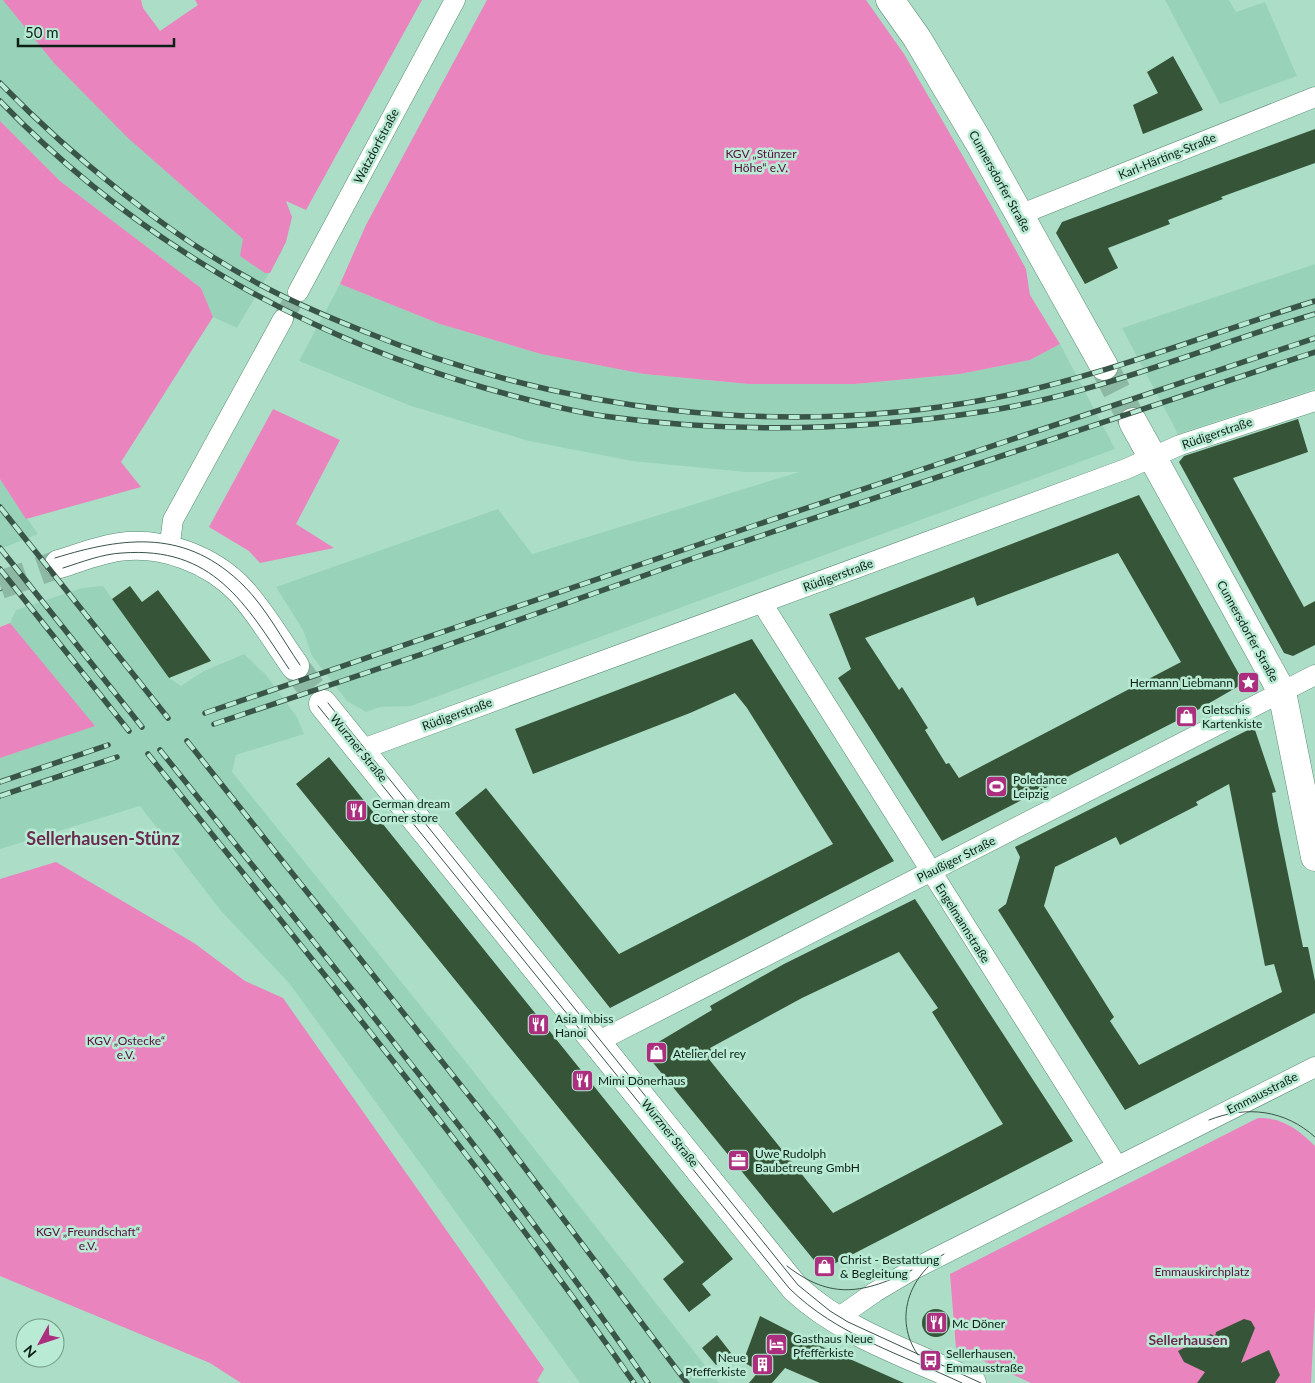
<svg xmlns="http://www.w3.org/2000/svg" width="1315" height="1383" font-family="Lato,sans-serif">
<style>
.built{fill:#98d3b9}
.green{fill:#e984be}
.building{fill:#365538;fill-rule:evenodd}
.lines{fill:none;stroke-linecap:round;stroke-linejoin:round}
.street-tunnel{stroke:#8cb8a4;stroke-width:20;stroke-dasharray:20 10;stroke-linecap:butt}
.secondary-tunnel{stroke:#8cb8a4;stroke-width:28;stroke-dasharray:28 14;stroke-linecap:butt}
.street-casing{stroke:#5c8b76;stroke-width:21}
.secondary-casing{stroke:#5c8b76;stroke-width:29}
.street{stroke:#fff;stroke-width:20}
.secondary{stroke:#fff;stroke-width:28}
.tram{stroke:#395448;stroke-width:1}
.rail-casing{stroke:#395448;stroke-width:5.5}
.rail{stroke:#b9ebd4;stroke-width:4;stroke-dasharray:11;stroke-linecap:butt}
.labels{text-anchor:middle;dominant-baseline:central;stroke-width:5;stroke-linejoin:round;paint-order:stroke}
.street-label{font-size:12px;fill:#0d2018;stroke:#b9ebd4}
.park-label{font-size:12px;fill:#580c3f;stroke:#b9ebd4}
.poi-label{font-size:12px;fill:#0d2018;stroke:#b9ebd4;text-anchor:start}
.neighbourhood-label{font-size:14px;font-weight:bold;fill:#6a2c51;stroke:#b9ebd4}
.district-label{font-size:18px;font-weight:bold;fill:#6a2c51;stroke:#b9ebd4}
</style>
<rect width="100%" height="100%" fill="#acdec7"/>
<!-- built -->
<g class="built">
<polygon points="0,0 67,0 292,217 282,251 237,328 213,317 201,288 60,181 0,121"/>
<polygon points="1165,0 1229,0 1236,12 1265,2 1297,76 1220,104"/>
<polygon points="1315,264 1315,389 1178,434 1122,328"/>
<polygon points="340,284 440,324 541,354 644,374 749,384 855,384 960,374 1030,360 1060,344 1115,449 411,706 380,707 366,712 347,701 312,656 303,630 276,587 498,509 532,554 799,472 746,472 632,461 529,441 411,406 299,361"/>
<polygon points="0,479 38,534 0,549"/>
<polygon points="103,586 169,678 181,686 202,672 244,654 266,675 297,717 304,734 236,755 232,772 465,1061 719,1383 580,1383 289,983 221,911 140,806 0,849 0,758 94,726 10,623 16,610 82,588"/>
</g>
<!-- green -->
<g class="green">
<polygon points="3,0 141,0 143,8 160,31 198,5 195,0 422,0 306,210 286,201 292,217 286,242 270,273 265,273 240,256 243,239 128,138 54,63"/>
<polygon points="487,0 866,0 904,54 991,205 1026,269 1030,295 1060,344 1030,360 960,374 855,384 749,384 644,374 541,354 440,324 340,284 366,225"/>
<polygon points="0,121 60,181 201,288 213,317 121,462 141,487 26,519 0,479"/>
<polygon points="273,409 340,440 296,524 334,548 260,563 249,551 209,527"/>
<polygon points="10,623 95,726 0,758 0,627"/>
<polygon points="56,862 194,943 245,981 283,998 544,1369 537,1381 540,1383 241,1383 210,1363 0,1276 0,879"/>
<path d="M 1258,1118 C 1282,1117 1299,1130 1315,1146 L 1315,1307 L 1311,1383 L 1031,1383 L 956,1348 L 950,1274 Z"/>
</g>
<!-- building -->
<g class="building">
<polygon points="1173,56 1203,110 1143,134 1133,105 1158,93 1147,72"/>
<polygon points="1315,129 1315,163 1221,197 1223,199 1168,220 1170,224 1108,248 1118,268 1085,284 1056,233 1062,222"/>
<polygon points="1298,419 1308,452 1233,478 1304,607 1315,601 1315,645 1293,656 1284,653 1179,462 1184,456"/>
<path d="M 1139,495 L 1244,683 L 1194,712 L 942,841 L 838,678 L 851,669 L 829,614 ZM 1118,553 L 1181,662 L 959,778 L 949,763 L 946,764 L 925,730 L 928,728 L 902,687 L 899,690 L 865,638 L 974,597 L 977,606 Z"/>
<polygon points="130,586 142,602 158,590 211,661 169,678 112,599"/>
<polygon points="752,639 894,861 610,1008 455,813 486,788 619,954 833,844 747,708 735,693 690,713 533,774 515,729"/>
<path d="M 1254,727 L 1276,792 L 1272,793 L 1278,825 L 1303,947 L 1308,947 L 1315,981 L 1315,1013 L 1125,1110 L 998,910 L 1006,904 L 1020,857 L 1015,847 ZM 1229,784 L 1265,966 L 1274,964 L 1282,992 L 1139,1065 L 1110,1021 L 1114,1017 L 1044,906 L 1055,867 L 1116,837 L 1120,845 L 1198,805 L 1196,802 Z"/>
<polygon points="329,757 733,1259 702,1284 711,1295 689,1312 663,1279 684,1262 296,784"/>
<path d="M 915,899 L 1073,1141 L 822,1270 L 650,1059 L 655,1044 L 712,1010 L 710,1006 L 784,964 ZM 899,952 L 938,1008 L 932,1012 L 1003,1124 L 833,1213 L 708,1058 L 713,1054 L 710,1048 L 802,998 Z"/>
<circle cx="936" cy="1323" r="14"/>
<polygon points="760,1316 809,1341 904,1383 820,1383 785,1368 772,1383 749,1383 759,1371 743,1362"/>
<polygon points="1244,1319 1251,1321 1255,1328 1241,1363 1269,1350 1280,1375 1275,1383 1197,1383 1205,1372 1184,1362 1178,1351 1211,1334 1215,1337 1216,1332"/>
<polygon points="717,1335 731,1353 716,1365 702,1348"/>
</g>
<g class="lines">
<!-- street-tunnel -->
<polyline class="street-tunnel" points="283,319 298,292"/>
<!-- secondary-tunnel -->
<g class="secondary-tunnel">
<polyline points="1104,366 1133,422"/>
<polyline points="0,585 59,564"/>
<polyline points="295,666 323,704"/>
</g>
<defs>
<g id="street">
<polyline points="1019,215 1315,97"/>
<polyline points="298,292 455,0"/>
<polyline points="169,550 173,520 283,319"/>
<polyline points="762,603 1117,1166"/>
<polyline points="360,750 1126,469 1180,445 1315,401"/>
<polyline points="597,1042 1315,675"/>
<polyline points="835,1320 875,1292 912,1270 1315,1067"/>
</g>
<g id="secondary">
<polyline points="890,0 917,38 980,144 1104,366"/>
<polyline points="1133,422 1282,692 1315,857"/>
<path d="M 59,564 C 79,558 98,550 119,547 C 162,541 211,559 241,591 C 262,614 277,641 295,666"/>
<path d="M 323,704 L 795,1288 C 844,1334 912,1355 972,1383"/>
</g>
</defs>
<!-- street casing -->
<use href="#street" class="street-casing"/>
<!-- secondary casing -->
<use href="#secondary" class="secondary-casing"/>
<!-- street -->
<use href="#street" class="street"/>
<!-- secondary -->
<use href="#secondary" class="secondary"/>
<!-- tram -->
<g class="tram">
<path d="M 55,558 C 126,536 187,529 244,586 C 266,608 282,639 300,665"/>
<path d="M 63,568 C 82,562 102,554 122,553 C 213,546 245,603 289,669"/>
<polyline points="0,591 2,590"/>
<polyline points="328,703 798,1285 830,1311 848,1322 981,1383"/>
<path d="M 318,706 L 789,1288 C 836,1335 903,1355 962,1383"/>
<path d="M 1209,1120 C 1247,1105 1285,1110 1315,1137"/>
<path d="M 787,1266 C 832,1301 864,1293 912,1270"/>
<path d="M 918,1355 C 893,1319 909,1276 944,1254"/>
</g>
<defs>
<g id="rail">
<path d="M 0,83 C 72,157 168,235 259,284 C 292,302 328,317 363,331 C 561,412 782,439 994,398 C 1104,376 1208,334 1315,301"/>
<path d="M 0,101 C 132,238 302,336 485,388 C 524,399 564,410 603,416 C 733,434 858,431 987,411 C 1100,393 1206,347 1315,314"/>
<polyline points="0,507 168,718"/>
<polyline points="0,548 142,727"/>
<polyline points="0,569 129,731"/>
<polyline points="205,713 756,525 1315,338"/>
<polyline points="214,724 425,653 694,558 1315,352"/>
<polyline points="187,741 494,1127 687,1383"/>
<path d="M 160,750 C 326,958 497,1164 648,1383"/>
<path d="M 148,754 C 313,962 483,1166 634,1383"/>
<polyline points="0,782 108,745"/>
<polyline points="0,796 117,757"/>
</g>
</defs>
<!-- rail casing -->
<use href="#rail" class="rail-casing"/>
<!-- rail -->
<use href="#rail" class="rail"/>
</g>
<!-- icons -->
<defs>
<symbol id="sight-square" viewBox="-11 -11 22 22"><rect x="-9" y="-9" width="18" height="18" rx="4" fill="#ab2e7f" stroke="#b9ebd4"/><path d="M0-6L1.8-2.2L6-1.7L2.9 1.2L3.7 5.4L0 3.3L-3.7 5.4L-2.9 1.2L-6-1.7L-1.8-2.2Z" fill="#fff"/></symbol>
<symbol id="shop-square" viewBox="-11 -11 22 22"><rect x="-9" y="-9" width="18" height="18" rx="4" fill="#ab2e7f" stroke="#b9ebd4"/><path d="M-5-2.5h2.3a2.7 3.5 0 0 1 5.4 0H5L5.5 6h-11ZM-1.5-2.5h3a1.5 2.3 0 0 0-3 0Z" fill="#fff"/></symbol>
<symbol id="stadium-square" viewBox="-11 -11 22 22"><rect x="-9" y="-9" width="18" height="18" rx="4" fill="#ab2e7f" stroke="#b9ebd4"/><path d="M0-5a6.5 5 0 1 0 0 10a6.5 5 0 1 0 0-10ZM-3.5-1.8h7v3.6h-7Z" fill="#fff"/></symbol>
<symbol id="restaurant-square" viewBox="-11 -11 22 22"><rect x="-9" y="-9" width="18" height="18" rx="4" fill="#ab2e7f" stroke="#b9ebd4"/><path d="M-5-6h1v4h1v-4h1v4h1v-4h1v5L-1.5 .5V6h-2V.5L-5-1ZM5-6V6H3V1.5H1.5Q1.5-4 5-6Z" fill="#fff"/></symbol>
<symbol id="office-square" viewBox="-11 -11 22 22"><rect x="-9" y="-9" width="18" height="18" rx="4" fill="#ab2e7f" stroke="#b9ebd4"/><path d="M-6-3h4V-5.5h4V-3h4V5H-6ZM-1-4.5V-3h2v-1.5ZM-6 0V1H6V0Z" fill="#fff"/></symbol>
<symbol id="hotel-square" viewBox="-11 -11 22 22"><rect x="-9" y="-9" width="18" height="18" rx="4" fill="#ab2e7f" stroke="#b9ebd4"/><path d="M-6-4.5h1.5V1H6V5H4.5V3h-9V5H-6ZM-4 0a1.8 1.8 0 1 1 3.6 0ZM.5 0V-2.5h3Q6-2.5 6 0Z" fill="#fff"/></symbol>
<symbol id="bus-square" viewBox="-11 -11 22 22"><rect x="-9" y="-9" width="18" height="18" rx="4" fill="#ab2e7f" stroke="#b9ebd4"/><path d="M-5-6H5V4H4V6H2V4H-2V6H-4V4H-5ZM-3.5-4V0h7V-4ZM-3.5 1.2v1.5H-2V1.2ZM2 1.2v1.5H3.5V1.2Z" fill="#fff"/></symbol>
<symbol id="building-square" viewBox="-11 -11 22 22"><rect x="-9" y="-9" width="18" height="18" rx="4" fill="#ab2e7f" stroke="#b9ebd4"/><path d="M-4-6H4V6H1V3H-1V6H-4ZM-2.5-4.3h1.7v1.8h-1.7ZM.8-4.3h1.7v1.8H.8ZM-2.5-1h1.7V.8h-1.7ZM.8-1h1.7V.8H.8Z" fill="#fff"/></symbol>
</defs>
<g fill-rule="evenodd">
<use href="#sight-square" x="1236" y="670" width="25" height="25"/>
<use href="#shop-square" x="1174" y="704" width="25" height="25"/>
<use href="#stadium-square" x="984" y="774" width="25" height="25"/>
<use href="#restaurant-square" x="344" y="798" width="25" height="25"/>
<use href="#restaurant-square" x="526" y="1012" width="25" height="25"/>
<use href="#shop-square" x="644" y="1040" width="25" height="25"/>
<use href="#restaurant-square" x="570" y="1068" width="25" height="25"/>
<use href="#office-square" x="726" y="1148" width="25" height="25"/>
<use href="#shop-square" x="812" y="1254" width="25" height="25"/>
<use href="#restaurant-square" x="924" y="1310" width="25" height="25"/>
<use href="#hotel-square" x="764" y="1332" width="25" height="25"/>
<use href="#bus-square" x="918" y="1348" width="25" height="25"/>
<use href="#building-square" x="750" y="1352" width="25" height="25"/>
</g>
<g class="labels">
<!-- street labels -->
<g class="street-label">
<text transform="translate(376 146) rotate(-62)">Watzdorfstraße</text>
<text transform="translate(1167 156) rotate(-22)">Karl-Härting-Straße</text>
<text transform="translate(1000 181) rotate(61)">Cunnersdorfer Straße</text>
<text transform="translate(1217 433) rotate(-19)">Rüdigerstraße</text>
<text transform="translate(838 575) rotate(-20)">Rüdigerstraße</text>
<text transform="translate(1248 631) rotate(61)">Cunnersdorfer Straße</text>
<text transform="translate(457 714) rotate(-20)">Rüdigerstraße</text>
<text transform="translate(359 748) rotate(51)">Wurzner Straße</text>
<text transform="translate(956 859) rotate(-27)">Plaußiger Straße</text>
<text transform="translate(963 923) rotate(58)">Engelmannstraße</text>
<text transform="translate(1262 1093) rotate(-27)">Emmausstraße</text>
<text transform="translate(670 1133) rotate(51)">Wurzner Straße</text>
</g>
<!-- park labels -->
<g class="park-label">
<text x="761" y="153">KGV „Stünzer<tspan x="761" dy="14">Höhe“ e.V.</tspan></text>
<text x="126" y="1040">KGV „Ostecke“<tspan x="126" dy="14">e.V.</tspan></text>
<text x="88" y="1231">KGV „Freundschaft“<tspan x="88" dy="14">e.V.</tspan></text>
<text x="1202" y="1271">Emmauskirchplatz</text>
</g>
<!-- poi labels -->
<g class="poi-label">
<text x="1233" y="682" text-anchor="end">Hermann Liebmann</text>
<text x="1202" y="709">Gletschis<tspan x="1202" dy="14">Kartenkiste</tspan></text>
<text x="1013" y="779">Poledance<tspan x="1013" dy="14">Leipzig</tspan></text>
<text x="372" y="803">German dream<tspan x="372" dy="14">Corner store</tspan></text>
<text x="555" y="1018">Asia Imbiss<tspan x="555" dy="14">Hanoi</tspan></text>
<text x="673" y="1053">Atelier del rey</text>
<text x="598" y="1080">Mimi Dönerhaus</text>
<text x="755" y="1153">Uwe Rudolph<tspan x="755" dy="14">Baubetreung GmbH</tspan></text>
<text x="840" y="1259">Christ - Bestattung<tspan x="840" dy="14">&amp; Begleitung</tspan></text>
<text x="952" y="1323">Mc Döner</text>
<text x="793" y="1338">Gasthaus Neue<tspan x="793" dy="14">Pfefferkiste</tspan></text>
<text x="946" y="1353">Sellerhausen,<tspan x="946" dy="14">Emmausstraße</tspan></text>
<text x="746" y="1357" text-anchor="end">Neue<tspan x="746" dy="14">Pfefferkiste</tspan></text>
</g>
<!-- neighbourhood labels -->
<g class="neighbourhood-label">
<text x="1188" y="1339">Sellerhausen</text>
</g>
<!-- district labels -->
<g class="district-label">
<text x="103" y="838">Sellerhausen-Stünz</text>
</g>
</g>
<!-- north arrow -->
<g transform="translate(40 1343) rotate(230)"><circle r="24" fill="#b9ebd4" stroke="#749a89"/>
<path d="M0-4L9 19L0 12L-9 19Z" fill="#ab2e7f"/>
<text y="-8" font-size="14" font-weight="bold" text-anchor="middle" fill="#0d2018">N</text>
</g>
<!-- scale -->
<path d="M18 38v8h156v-8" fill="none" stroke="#0d2018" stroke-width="2.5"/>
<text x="25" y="38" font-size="15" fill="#0d2018" stroke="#b9ebd4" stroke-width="4" paint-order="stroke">50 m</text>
</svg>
